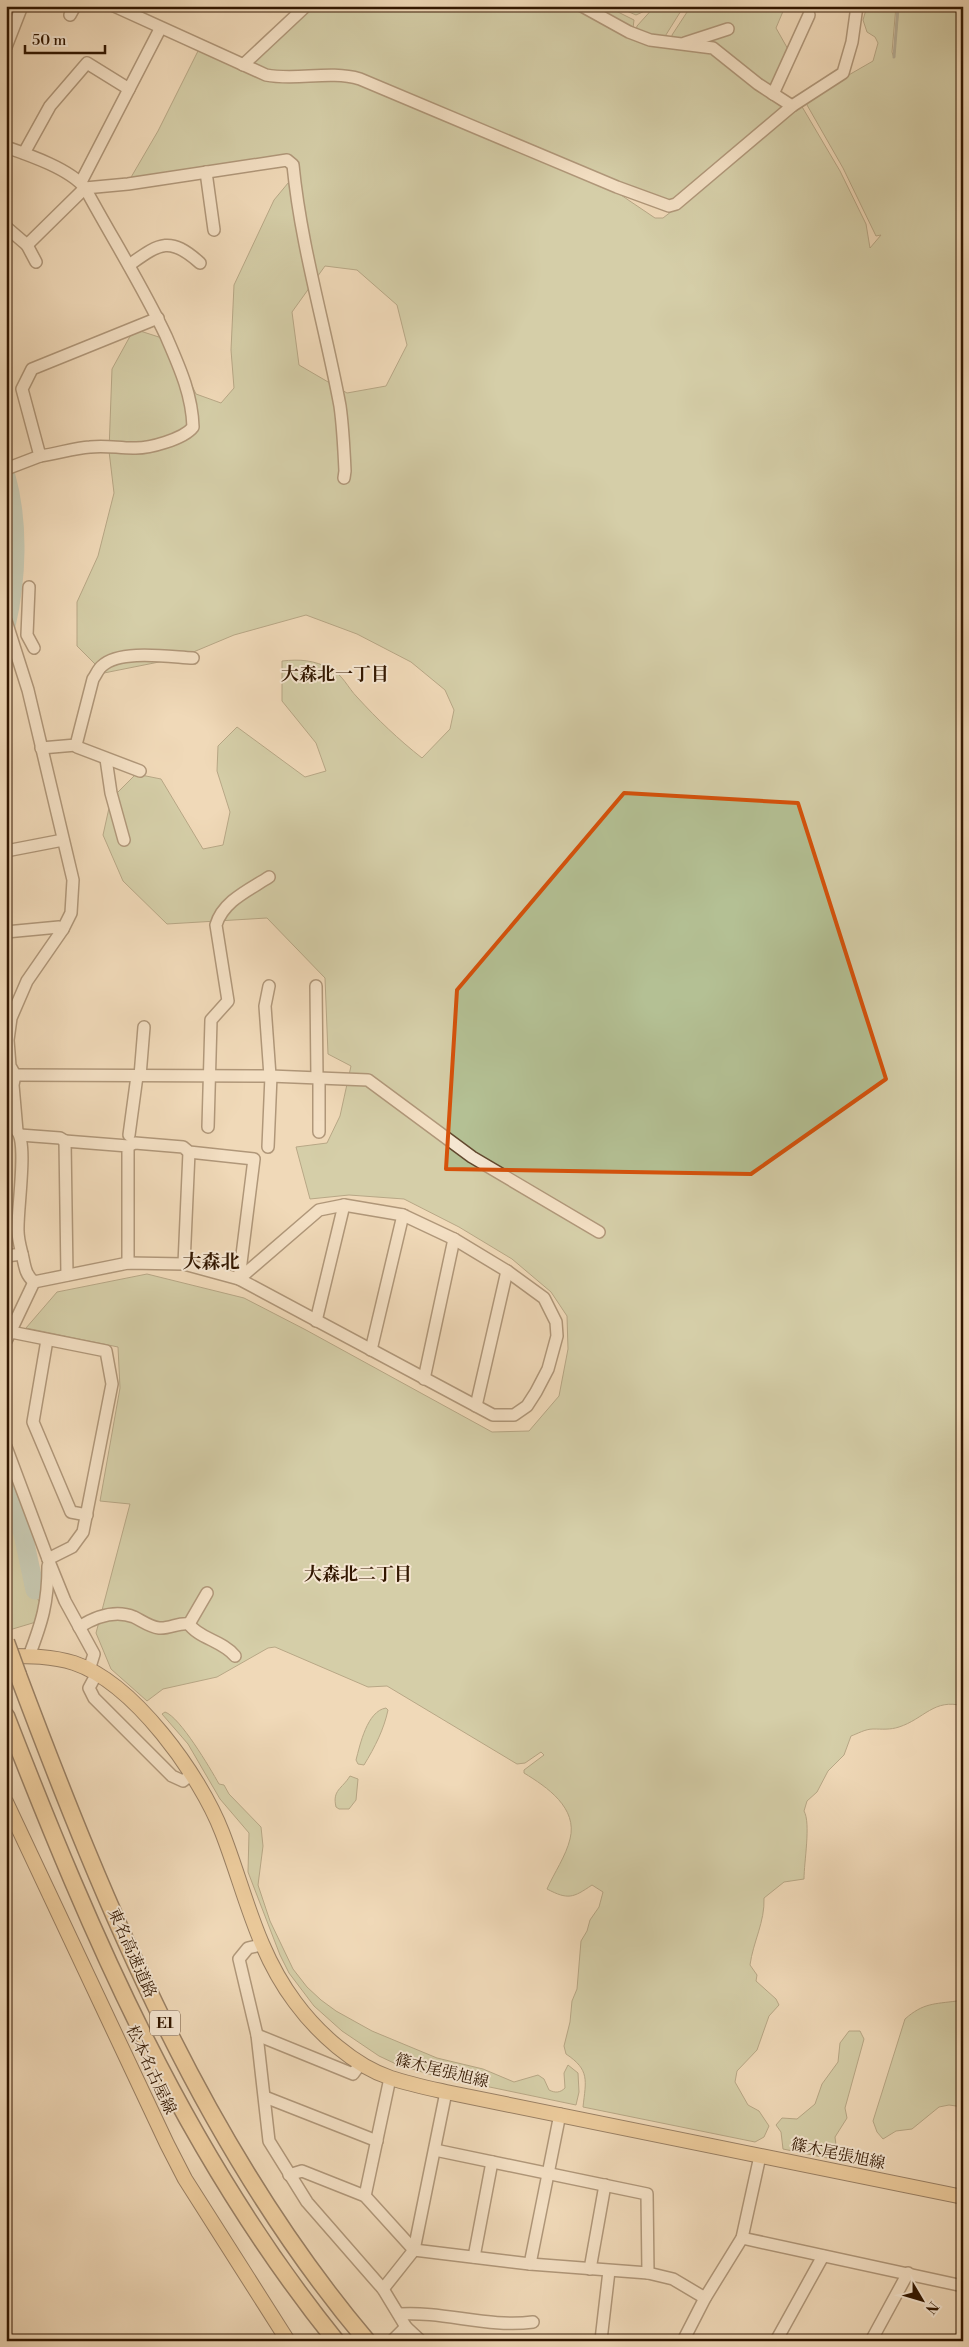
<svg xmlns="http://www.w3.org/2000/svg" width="969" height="2347" font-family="'Libre Bodoni','Noto Serif JP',serif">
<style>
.green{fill:#b4c094;stroke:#736c4a;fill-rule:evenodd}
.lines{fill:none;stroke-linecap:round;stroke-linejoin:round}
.stream{stroke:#70796a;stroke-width:3}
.river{stroke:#9abab0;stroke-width:19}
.minor-casing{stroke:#62482e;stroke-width:14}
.major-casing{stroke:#321700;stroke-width:16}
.highway-casing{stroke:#321700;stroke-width:19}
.minor{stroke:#f5e6d1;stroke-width:11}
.major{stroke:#e8bc7c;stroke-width:14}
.highway{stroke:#e8bc7c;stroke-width:16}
.highway-bridge-casing{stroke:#321700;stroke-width:19;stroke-linecap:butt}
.highway-bridge{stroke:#e8bc7c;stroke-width:16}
.marked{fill:none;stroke:#d6520b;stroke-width:4;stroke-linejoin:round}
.labels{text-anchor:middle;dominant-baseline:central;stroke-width:4;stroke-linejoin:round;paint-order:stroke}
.shield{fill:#f5e6d1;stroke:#6c553f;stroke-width:1}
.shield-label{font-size:15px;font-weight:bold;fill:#321700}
.street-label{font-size:16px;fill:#321700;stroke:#f5e6d1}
.neighbourhood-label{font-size:18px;font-weight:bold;fill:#321700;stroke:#f5e6d1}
.quarter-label{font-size:19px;font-weight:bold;fill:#321700;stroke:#f5e6d1}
</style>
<rect width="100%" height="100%" fill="#f0d9b8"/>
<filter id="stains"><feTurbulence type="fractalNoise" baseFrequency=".004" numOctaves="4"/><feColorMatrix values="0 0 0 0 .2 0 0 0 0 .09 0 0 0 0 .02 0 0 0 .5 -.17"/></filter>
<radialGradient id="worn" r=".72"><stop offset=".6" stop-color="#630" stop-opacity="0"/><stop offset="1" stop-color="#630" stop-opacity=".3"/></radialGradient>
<!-- green -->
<g class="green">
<polygon points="311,6 576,6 599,20 661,47 705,49 786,108 675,201 668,203 386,86 276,74 250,66"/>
<polygon points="588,6 606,6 634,20 633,28"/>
<polygon points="615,6 651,6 647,10 636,15"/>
<polygon points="655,6 684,6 664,38 636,32 637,26"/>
<polygon points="691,6 787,6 784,9 776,28 789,51 770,87 722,50 672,41 672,35"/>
<path d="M 867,6 L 896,6 L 892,52 L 894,58 L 899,6 L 963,6 L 963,1706 C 934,1698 924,1719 899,1727 C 890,1730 882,1729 873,1729 C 865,1729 857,1734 851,1736 L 844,1755 L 828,1771 L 817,1792 L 807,1801 L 804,1811 C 811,1823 804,1862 804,1879 L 784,1882 L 764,1898 C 765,1922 753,1942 750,1965 L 757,1975 L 756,1981 L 776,1999 L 779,2005 L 769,2016 L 757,2050 L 737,2071 L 735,2082 L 748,2105 L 759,2111 L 769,2126 L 764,2137 L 755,2142 L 583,2107 C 586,2080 590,2070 566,2054 L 564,2046 L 570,2022 L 572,2001 L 577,1989 L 581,1941 L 587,1931 L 590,1920 L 599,1907 L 603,1892 L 592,1885 C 573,1898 568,1900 547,1889 C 554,1873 566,1856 570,1839 C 578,1808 547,1787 524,1773 L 524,1770 L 544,1755 L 541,1752 L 525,1763 L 517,1764 L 387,1686 L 368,1687 L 275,1647 L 268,1648 L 217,1677 L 163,1689 L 147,1701 L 111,1669 L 96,1633 L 130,1504 L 100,1501 L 120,1388 L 118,1347 L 26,1328 L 57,1292 L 147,1274 L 244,1298 L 306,1330 L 492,1432 L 529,1431 L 559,1396 L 568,1349 L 567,1316 L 551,1292 L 512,1259 L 459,1227 L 404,1199 L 349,1195 L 310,1199 L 296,1147 L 327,1143 L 340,1116 L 351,1066 L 328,1054 L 325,978 L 267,918 L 167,924 L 123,881 L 103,835 L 111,799 L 136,774 L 161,779 L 203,849 L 223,845 L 230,812 L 217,771 L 218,746 L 237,727 L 305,777 L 326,771 L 316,743 L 282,701 L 282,661 C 300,659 314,660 331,669 C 343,675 348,688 357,697 C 377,719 399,740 422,758 L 450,729 L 454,710 L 445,690 L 411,662 L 357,634 L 306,615 L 234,635 L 179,658 L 104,673 L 77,646 L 77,602 L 98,556 L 114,493 L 109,451 L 112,369 L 134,329 L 165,339 L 181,363 L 196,394 L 221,403 L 234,388 L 231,350 L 234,285 L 274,200 L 298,171 L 295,161 L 130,179 L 158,131 L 199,49 L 243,68 L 331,77 L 359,83 L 612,189 L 655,218 L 663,218 L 676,208 L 801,105 L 840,171 L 866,224 L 870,248 L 881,235 L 876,236 L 843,168 L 807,105 L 807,99 L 873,61 L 878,43 L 875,37 L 867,32 L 863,20 ZM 325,266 L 357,270 L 397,305 L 407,345 L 386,386 L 347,393 L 299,365 L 292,312 Z"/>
<polygon points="6,482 13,551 6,640"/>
<polygon points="6,1498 20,1536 33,1590 40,1603 36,1622 6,1631"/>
<path d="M 386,1708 L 388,1710 C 384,1729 375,1747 364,1765 L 358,1764 L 356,1760 C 360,1745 367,1711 386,1708 Z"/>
<path d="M 165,1712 C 180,1717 210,1768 219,1784 L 224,1785 L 229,1794 L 261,1827 L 263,1846 L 258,1885 L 270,1921 L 293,1969 L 307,1987 L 321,2000 L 336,2011 L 372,2031 L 437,2058 L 483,2069 L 514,2082 L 538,2075 L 544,2079 L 549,2090 C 555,2093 560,2093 565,2088 L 564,2073 L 568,2065 L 578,2073 L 579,2092 L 576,2105 L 432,2075 L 396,2064 L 379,2056 L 342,2031 L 314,2006 L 289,1973 L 280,1955 L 248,1872 L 249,1833 L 220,1799 L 188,1744 L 162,1714 Z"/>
<path d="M 350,1776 L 358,1779 L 356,1800 L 349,1809 L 339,1809 L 336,1807 C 332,1790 342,1789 350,1776 Z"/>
<path d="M 963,1992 L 963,2107 L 949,2105 L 939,2107 L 912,2129 L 896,2131 L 883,2139 L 877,2132 L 873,2121 L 905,2019 C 923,2003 934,2004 957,2001 Z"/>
<polygon points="849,2031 860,2031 864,2039 845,2108 847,2118 835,2137 836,2145 833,2157 827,2158 783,2149 781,2132 776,2125 782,2118 797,2119 815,2104 822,2084 838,2062 840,2043"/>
</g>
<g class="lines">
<!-- stream -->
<polyline class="stream" points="894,57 898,6"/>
<!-- river -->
<g class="river">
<path d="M 6,476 C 19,523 17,578 6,626"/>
<polyline points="6,1491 23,1534 35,1590"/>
</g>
<defs>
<g id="minor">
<path d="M 114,6 L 266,75 C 297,81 329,70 360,79 L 617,187 L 669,206 L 676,204 L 792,106 L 843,73 L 852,42 L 857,6"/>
<polyline points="582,6 629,32 650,40 713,48 758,84 792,106"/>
<polyline points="70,15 75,6"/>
<polyline points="685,43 728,29"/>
<polyline points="6,47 22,6"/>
<polyline points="243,65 306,6"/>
<polyline points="773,94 809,15"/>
<path d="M 6,147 C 29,155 70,169 85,188 C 112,238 142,285 166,336 C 179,366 192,394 193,427 C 184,439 148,449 133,448 C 118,448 105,445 90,447 C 73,448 57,454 40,456"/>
<polyline points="24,153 50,106 87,63 129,89"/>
<polyline points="206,172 214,230"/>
<polyline points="81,182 160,29"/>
<path d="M 6,227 L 27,245 L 85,188 L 128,184 L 287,160 L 293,165 C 301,247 325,325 340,406 C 343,427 344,449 345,471 L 344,478"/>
<polyline points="27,245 36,262"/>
<path d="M 129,265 C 159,244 169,235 200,263"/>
<polyline points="6,469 40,456 22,389 32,369 158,318"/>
<polyline points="29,587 27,635 34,648"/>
<path d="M 6,621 L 28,690 L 73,880 L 71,913 L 63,929 L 27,981 L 11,1018 L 8,1040 L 10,1066 L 15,1075 L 13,1085 L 17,1131 C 28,1143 17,1210 18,1231 C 18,1240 21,1249 23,1258 C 25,1268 26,1275 34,1282"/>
<polyline points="76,745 77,747 140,771"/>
<path d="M 41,748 L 76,745 L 93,679 C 96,675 98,669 102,666 C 120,649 170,657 193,658"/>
<polyline points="106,759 111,793 124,840"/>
<polyline points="6,851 63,840"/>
<polyline points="6,932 59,927 63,929"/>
<polyline points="269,986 265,1006 270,1076"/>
<polyline points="316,986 317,1078"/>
<polyline points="15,1075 270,1076 368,1080 472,1157 599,1232"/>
<polyline points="140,1076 144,1027"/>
<path d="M 208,1127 L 211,1020 L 228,1001 L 216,925 C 223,901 249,890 269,877"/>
<polyline points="319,1132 319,1078"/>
<polyline points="20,1135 60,1138 65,1141"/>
<polyline points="129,1135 137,1076"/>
<polyline points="128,1146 135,1143 183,1147 189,1152 254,1159 239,1279"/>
<polyline points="268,1147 271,1076"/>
<polyline points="6,1256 22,1254"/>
<polyline points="184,1264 189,1152"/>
<polyline points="67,1275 65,1141 128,1146 128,1263"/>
<polyline points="34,1282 128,1263 184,1264 239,1279 493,1415 514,1415 527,1406 536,1392 548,1369 557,1336 556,1322 544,1298 507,1271 454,1239 403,1215 344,1205 319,1210 239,1279"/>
<polyline points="316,1321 344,1205"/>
<polyline points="6,1331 106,1351 112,1384 83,1532 72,1547 48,1559"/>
<polyline points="47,1340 33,1422 71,1512 87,1515"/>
<polyline points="6,1341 34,1282"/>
<polyline points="371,1350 403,1215"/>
<polyline points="424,1379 454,1239"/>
<polyline points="476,1406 507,1271"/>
<polyline points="6,1447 48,1559 65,1601 94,1654 89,1670"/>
<path d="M 189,1624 C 198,1638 223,1641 235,1656"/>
<path d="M 79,1627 C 95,1617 114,1609 134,1617 C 142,1621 150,1627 159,1628 C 170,1629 179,1622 189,1624 L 207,1593"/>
<path d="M 29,1656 C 42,1622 48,1603 48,1566"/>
<polyline points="96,1675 89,1688 94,1698 172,1776 183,1781 192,1774"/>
<polyline points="261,1945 248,1948 239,1959 257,2035 269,2141 307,2202 383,2289 406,2327 421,2341"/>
<polyline points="257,2035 353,2074 361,2063"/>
<polyline points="265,2097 377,2141"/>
<polyline points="435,2150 647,2194 648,2273"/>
<polyline points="289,2175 302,2171 365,2196 414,2250 530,2264 648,2273 673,2279 705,2298"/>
<polyline points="365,2196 390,2078"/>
<polyline points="742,2238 963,2286"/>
<polyline points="474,2257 492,2162"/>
<polyline points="530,2264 560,2114"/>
<polyline points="590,2269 605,2185"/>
<polyline points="383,2289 414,2250 446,2092"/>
<path d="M 399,2314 C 444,2311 488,2328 533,2322"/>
<polyline points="601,2340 609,2271"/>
<polyline points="392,2341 406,2327"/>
<polyline points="683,2341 705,2298 742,2238 760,2156"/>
<polyline points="776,2341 823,2256"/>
<polyline points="871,2341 908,2273"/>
</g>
<g id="major">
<path d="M 6,1656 C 29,1656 52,1656 74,1663 C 134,1683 200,1775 222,1832 C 245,1891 256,1950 295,2002 C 317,2032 354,2066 391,2078 C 409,2084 428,2088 446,2092 L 963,2197"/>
<polyline points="6,1802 167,2144 185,2179 288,2341"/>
</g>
<g id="highway">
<path d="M 18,1675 C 106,1909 204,2148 367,2341"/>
<path d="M 6,1716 C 93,1940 184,2152 336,2341"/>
</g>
</defs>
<!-- minor casing -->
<use href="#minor" class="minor-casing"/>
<!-- major casing -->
<use href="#major" class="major-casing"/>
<!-- highway casing -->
<use href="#highway" class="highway-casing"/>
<!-- minor -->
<use href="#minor" class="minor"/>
<!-- major -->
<use href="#major" class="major"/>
<!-- highway -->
<use href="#highway" class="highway"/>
<defs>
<polyline id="highway-bridge" points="6,1642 18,1675"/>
</defs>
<!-- highway-bridge casing -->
<use href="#highway-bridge" class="highway-bridge-casing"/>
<!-- highway-bridge -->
<use href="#highway-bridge" class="highway-bridge"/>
</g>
<!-- marked area -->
<path d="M0 0H969V2347H0ZM 624,793 L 798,803 L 886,1079 L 751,1174 L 446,1169 L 457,990 Z" fill="#f0d9b8" fill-opacity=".55" fill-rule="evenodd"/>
<path class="marked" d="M 624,793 L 798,803 L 886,1079 L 751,1174 L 446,1169 L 457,990 Z"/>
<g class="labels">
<!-- shield labels -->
<rect class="shield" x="150" y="2010.5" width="30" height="25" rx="4"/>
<g class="shield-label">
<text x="165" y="2023">E1</text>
</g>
<!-- street labels -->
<g class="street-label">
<text transform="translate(132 1953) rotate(66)">東名高速道路</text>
<text transform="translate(151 2070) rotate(65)">松本名古屋線</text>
<text transform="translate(442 2071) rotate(14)">篠木尾張旭線</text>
<text transform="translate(838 2154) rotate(12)">篠木尾張旭線</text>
</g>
<!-- neighbourhood labels -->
<g class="neighbourhood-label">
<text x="335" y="674">大森北一丁目</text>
<text x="358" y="1574">大森北二丁目</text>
</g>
<!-- quarter labels -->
<g class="quarter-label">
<text x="211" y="1262">大森北</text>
</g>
</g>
<!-- margin -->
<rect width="969" height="2347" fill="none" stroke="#f0d9b8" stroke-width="25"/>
<rect x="8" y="8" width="954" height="2332" fill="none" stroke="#321700" stroke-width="2.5"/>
<rect x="12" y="12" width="944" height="2322" fill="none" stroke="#321700"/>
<!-- north arrow -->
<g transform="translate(922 2300) rotate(128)" stroke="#f5e6d1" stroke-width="4" paint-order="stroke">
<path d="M0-4L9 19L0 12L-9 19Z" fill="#321700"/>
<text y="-8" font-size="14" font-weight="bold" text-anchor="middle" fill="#321700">N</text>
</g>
<!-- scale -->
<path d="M25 45v8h80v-8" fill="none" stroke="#321700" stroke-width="2.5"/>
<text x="32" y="45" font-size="15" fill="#321700" stroke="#f5e6d1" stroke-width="4" paint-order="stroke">50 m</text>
<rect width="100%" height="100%" filter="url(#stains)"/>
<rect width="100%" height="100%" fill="url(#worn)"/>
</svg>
